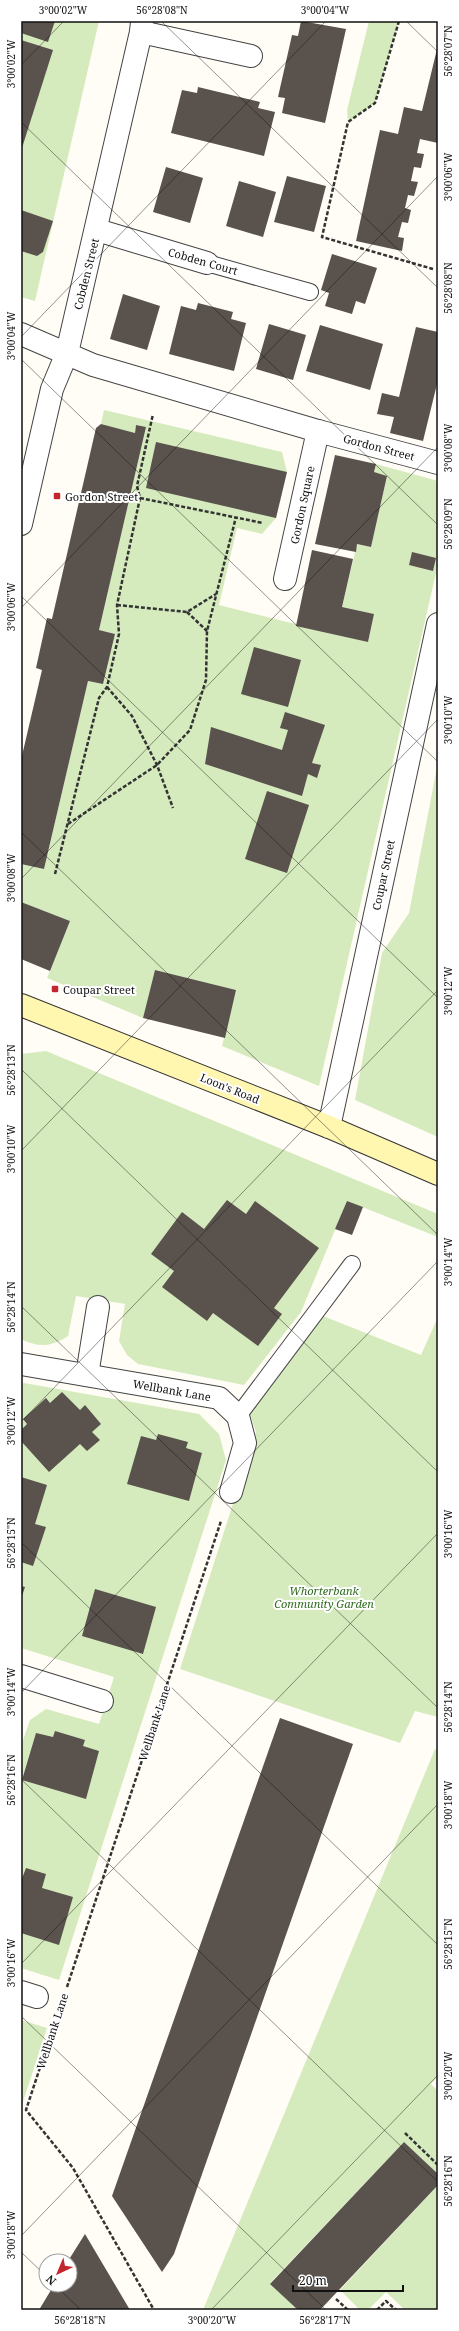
<svg xmlns="http://www.w3.org/2000/svg" width="459" height="2331" font-family="'Noto Serif',serif">
<style>
.green{fill:#d5ebbd}
.building{fill:#5a524d}
.lines{fill:none;stroke-linecap:round;stroke-linejoin:round}
.lane-casing{stroke:#444;stroke-width:18}
.street-casing{stroke:#444;stroke-width:24}
.secondary-casing{stroke:#333;stroke-width:24}
.path{stroke:#333;stroke-width:2.5;stroke-dasharray:4 2;stroke-linecap:butt}
.lane{stroke:#fff;stroke-width:16}
.street{stroke:#fff;stroke-width:22}
.secondary{stroke:#fff6b0;stroke-width:22}
.ticks{fill:none;stroke:#111;stroke-width:1;stroke-opacity:0.45}
.poi-dot{fill:#c4262e;stroke:#fff;stroke-width:1.5}
.labels{text-anchor:middle;dominant-baseline:central;stroke-width:4;stroke-linejoin:round;paint-order:stroke}
.street-label{font-size:11px;fill:#111;stroke:#fff}
.poi-label{font-size:11px;fill:#111;stroke:#fff;text-anchor:start}
.park-label{font-size:11px;font-style:italic;fill:#2f6b1f;stroke:#fff}
.neatline{fill:none;stroke:#111;stroke-width:1.5}
.ticks-label{font-size:10px;text-anchor:middle;fill:#111}
</style>
<rect width="100%" height="100%" fill="#fffdf5"/>
<!-- green -->
<g class="green">
<polygon points="21,21 99,21 35,301 21,297"/>
<polygon points="369,21 399,21 375,103 348,122 347,110"/>
<polygon points="104,410 282,452 287,472 276,518 262,534 237,528 219,605 368,642 374,614 342,607 357,544 371,547 387,476 374,472 376,464 438,481 438,564 319,1086 222,1046 236,990 155,970 143,1018 47,978 70,921 21,902 21,864 44,869 88,681 103,684 115,634 99,630 146,427 136,425 135,433 101,424"/>
<polygon points="438,762 438,1137 355,1100 382,953 409,913"/>
<path d="M 46,1051 L 438,1214 L 438,1237 L 347,1201 L 301,1312 L 244,1385 L 138,1364 L 127,1355 L 119,1341 L 125,1304 L 76,1296 L 68,1336 C 51,1347 39,1348 21,1339 L 21,1054 Z"/>
<polygon points="323,1316 421,1355 438,1317 438,1717 415,1711 400,1743 180,1669 256,1432 249,1412"/>
<polygon points="24,1383 199,1414 219,1434 226,1460 59,1980 21,1968 21,1746 30,1720 46,1709 99,1724 114,1677 21,1648 21,1384"/>
<polygon points="435,1749 438,1751 438,2076 431,2084 438,2091 438,2174 404,2142 270,2283 298,2310 203,2310"/>
<polygon points="21,2020 47,2028 21,2108"/>
<polygon points="438,2185 438,2310 405,2310 386,2292 368,2310 360,2310 340,2290"/>
</g>
<!-- building -->
<g class="building">
<polygon points="21,21 55,21 48,42 21,33"/>
<polygon points="301,21 346,29 325,123 282,113 285,98 278,97 292,35 298,36"/>
<polygon points="21,40 53,50 21,151"/>
<polygon points="438,45 438,143 420,139 417,153 424,154 421,168 414,167 411,181 418,182 414,196 408,195 405,208 411,210 408,223 402,222 398,237 404,238 402,251 356,241 380,130 398,134 404,107 422,111"/>
<polygon points="198,87 260,102 258,108 275,112 264,156 171,133 182,90 197,93"/>
<polygon points="166,167 203,178 190,223 153,212"/>
<polygon points="287,176 326,186 314,232 274,222"/>
<polygon points="239,181 276,192 263,237 226,226"/>
<polygon points="21,210 53,221 43,252 37,256 21,251"/>
<polygon points="332,254 377,268 365,304 356,301 352,314 325,306 329,293 321,290"/>
<polygon points="123,294 160,306 147,350 110,339"/>
<polygon points="198,303 233,312 231,319 246,323 234,371 169,354 181,306 196,310"/>
<polygon points="269,324 306,335 293,380 256,369"/>
<polygon points="320,325 383,344 370,390 306,371"/>
<polygon points="416,327 438,332 438,380 423,441 390,433 394,417 377,414 382,393 399,397"/>
<polygon points="101,424 135,433 136,425 146,427 99,630 115,634 103,684 88,681 44,869 21,864 21,760 42,670 36,668 47,618 52,619 96,428"/>
<polygon points="156,442 287,472 276,518 146,488"/>
<polygon points="335,455 376,464 374,472 387,476 371,547 357,544 356,552 315,544"/>
<polygon points="312,550 353,559 342,607 374,614 368,642 296,626"/>
<polygon points="412,552 436,558 433,571 409,565"/>
<polygon points="254,647 301,660 288,707 241,694"/>
<polygon points="285,712 325,725 312,763 321,765 317,778 308,774 302,796 205,764 211,727 282,750 288,730 280,728"/>
<polygon points="267,791 309,805 287,873 245,859"/>
<polygon points="21,902 70,921 50,971 21,959"/>
<polygon points="155,970 236,990 225,1038 143,1018"/>
<polygon points="227,1200 246,1214 255,1201 319,1248 274,1308 282,1314 258,1346 213,1313 207,1321 162,1287 174,1271 151,1254 182,1212 204,1229"/>
<polygon points="347,1201 363,1207 352,1235 335,1229"/>
<polygon points="62,1392 80,1410 85,1405 101,1424 92,1432 100,1440 87,1451 80,1444 49,1472 21,1441 21,1430 27,1424 23,1419 46,1398 50,1403"/>
<polygon points="158,1434 188,1442 186,1448 202,1453 189,1501 127,1484 141,1436 156,1440"/>
<polygon points="21,1477 47,1485 35,1524 46,1527 33,1566 21,1562"/>
<polygon points="21,1586 25,1587 21,1599"/>
<polygon points="95,1589 156,1607 143,1654 82,1636"/>
<polygon points="280,1718 353,1744 174,2254 162,2272 112,2196"/>
<polygon points="55,1731 85,1740 83,1746 99,1751 86,1799 22,1780 36,1733 53,1737"/>
<polygon points="26,1868 46,1874 42,1888 73,1897 59,1945 21,1933 21,1881"/>
<polygon points="404,2142 438,2174 438,2185 320,2310 298,2310 270,2284"/>
<polygon points="85,2234 130,2310 39,2310 54,2285 70,2285 68,2261"/>
</g>
<g class="lines">
<defs>
<g id="lane">
<polyline points="207,263 310,292"/>
<polyline points="238,1416 352,1264"/>
</g>
<g id="street">
<polyline points="141,32 251,56"/>
<polyline points="97,230 207,263"/>
<polyline points="21,334 93,365 318,431 438,463"/>
<polyline points="21,524 52,389 67,353 141,32 142,21"/>
<polyline points="285,579 318,431"/>
<polyline points="329,1127 438,624"/>
<polyline points="21,1364 219,1398 238,1416 245,1443 231,1492"/>
<polyline points="87,1375 98,1307"/>
<polyline points="21,1676 102,1701"/>
<polyline points="21,1992 37,1997"/>
</g>
<polyline id="secondary" points="21,1005 329,1127 438,1174"/>
</defs>
<!-- lane casing -->
<use href="#lane" class="lane-casing"/>
<!-- street casing -->
<use href="#street" class="street-casing"/>
<!-- secondary casing -->
<use href="#secondary" class="secondary-casing"/>
<!-- path -->
<g class="path">
<polyline points="399,21 375,103 348,122 322,237 433,269"/>
<polyline points="140,498 263,523"/>
<polyline points="117,605 187,612 216,594"/>
<polyline points="187,612 207,631"/>
<polyline points="107,687 132,716 157,765 173,808"/>
<polyline points="68,824 157,765 190,730 206,680 207,631 236,517"/>
<polyline points="55,874 99,698 107,687 119,634 117,605 140,498 137,486 153,414"/>
<polyline points="67,1987 221,1521"/>
<polyline points="55,2022 26,2110 73,2168 154,2310"/>
<polyline points="405,2133 438,2165"/>
<polyline points="336,2299 348,2310"/>
<polyline points="377,2310 386,2301 396,2310"/>
</g>
<!-- lane -->
<use href="#lane" class="lane"/>
<!-- street -->
<use href="#street" class="street"/>
<!-- secondary -->
<use href="#secondary" class="secondary"/>
</g>
<!-- ticks -->
<path class="ticks" d="M 161,21 L 438,288M 406,21 L 438,52M 21,65 L 64,21M 21,122 L 438,525M 21,337 L 326,21M 21,359 L 438,762M 21,596 L 438,998M 21,608 L 438,176M 21,832 L 438,1235M 21,879 L 438,447M 21,1069 L 438,1472M 21,1151 L 438,719M 21,1306 L 438,1708M 21,1422 L 438,990M 21,1542 L 438,1945M 21,1693 L 438,1261M 21,1779 L 438,2182M 21,1964 L 438,1533M 21,2016 L 326,2310M 21,2236 L 438,1804M 21,2252 L 46,2276M 55,2285 L 81,2310M 211,2310 L 438,2075"/>
<!-- markers -->
<g class="poi-dot">
<rect x="53" y="492" width="8" height="8" rx="2"/>
<rect x="51" y="985" width="8" height="8" rx="2"/>
</g>
<g class="labels">
<!-- street labels -->
<g class="street-label">
<text transform="translate(203 261) rotate(16)">Cobden Court</text>
<text transform="translate(86 274) rotate(-76)">Cobden Street</text>
<text transform="translate(379 447) rotate(15)">Gordon Street</text>
<text transform="translate(302 505) rotate(-78)">Gordon Square</text>
<text transform="translate(383 875) rotate(-78)">Coupar Street</text>
<text transform="translate(230 1088) rotate(22)">Loon's Road</text>
<text transform="translate(172 1390) rotate(10)">Wellbank Lane</text>
<text transform="translate(154 1723) rotate(-72)">Wellbank Lane</text>
<text transform="translate(52 2031) rotate(-72)">Wellbank Lane</text>
</g>
<!-- poi labels -->
<g class="poi-label">
<text x="65" y="496">Gordon Street</text>
<text x="63" y="989">Coupar Street</text>
</g>
<!-- park labels -->
<g class="park-label">
<text x="324" y="1590">Whorterbank<tspan x="324" dy="13">Community Garden</tspan></text>
</g>
</g>
<!-- border -->
<rect width="459" height="2331" fill="none" stroke="#ffffff" stroke-width="44"/>
<!-- north arrow -->
<g transform="translate(58 2273) rotate(224)"><circle r="19" fill="#ffffff" stroke="#a0a0a0"/>
<path d="M0-3L7 15L0 10L-7 15Z" fill="#c4262e"/>
<text y="-6" font-size="11" font-weight="bold" text-anchor="middle" fill="#111111">N</text>
</g>
<!-- scale -->
<path d="M293 2285v6h110v-6" fill="none" stroke="#111111" stroke-width="2"/>
<text x="299" y="2285" font-size="12" fill="#111111" stroke="#ffffff" stroke-width="3" paint-order="stroke">20 m</text>
<rect x="22" y="22" width="415" height="2287" class="neatline"/>
<g class="ticks-label">
<text x="63" y="14">3°00'02"W</text>
<text x="162" y="14">56°28'08"N</text>
<text x="325" y="14">3°00'04"W</text>
<text transform="translate(448 51) rotate(-90)" y="4">56°28'07"N</text>
<text transform="translate(11 64) rotate(-90)" y="4">3°00'02"W</text>
<text transform="translate(448 177) rotate(-90)" y="4">3°00'06"W</text>
<text transform="translate(448 288) rotate(-90)" y="4">56°28'08"N</text>
<text transform="translate(11 336) rotate(-90)" y="4">3°00'04"W</text>
<text transform="translate(448 448) rotate(-90)" y="4">3°00'08"W</text>
<text transform="translate(448 524) rotate(-90)" y="4">56°28'09"N</text>
<text transform="translate(11 607) rotate(-90)" y="4">3°00'06"W</text>
<text transform="translate(448 720) rotate(-90)" y="4">3°00'10"W</text>
<text transform="translate(11 878) rotate(-90)" y="4">3°00'08"W</text>
<text transform="translate(448 991) rotate(-90)" y="4">3°00'12"W</text>
<text transform="translate(11 1070) rotate(-90)" y="4">56°28'13"N</text>
<text transform="translate(11 1149) rotate(-90)" y="4">3°00'10"W</text>
<text transform="translate(448 1262) rotate(-90)" y="4">3°00'14"W</text>
<text transform="translate(11 1307) rotate(-90)" y="4">56°28'14"N</text>
<text transform="translate(11 1421) rotate(-90)" y="4">3°00'12"W</text>
<text transform="translate(448 1534) rotate(-90)" y="4">3°00'16"W</text>
<text transform="translate(11 1543) rotate(-90)" y="4">56°28'15"N</text>
<text transform="translate(11 1692) rotate(-90)" y="4">3°00'14"W</text>
<text transform="translate(448 1707) rotate(-90)" y="4">56°28'14"N</text>
<text transform="translate(11 1780) rotate(-90)" y="4">56°28'16"N</text>
<text transform="translate(448 1805) rotate(-90)" y="4">3°00'18"W</text>
<text transform="translate(448 1944) rotate(-90)" y="4">56°28'15"N</text>
<text transform="translate(11 1963) rotate(-90)" y="4">3°00'16"W</text>
<text transform="translate(448 2076) rotate(-90)" y="4">3°00'20"W</text>
<text transform="translate(448 2181) rotate(-90)" y="4">56°28'16"N</text>
<text transform="translate(11 2235) rotate(-90)" y="4">3°00'18"W</text>
<text x="80" y="2324">56°28'18"N</text>
<text x="212" y="2324">3°00'20"W</text>
<text x="325" y="2324">56°28'17"N</text>
</g>
</svg>
